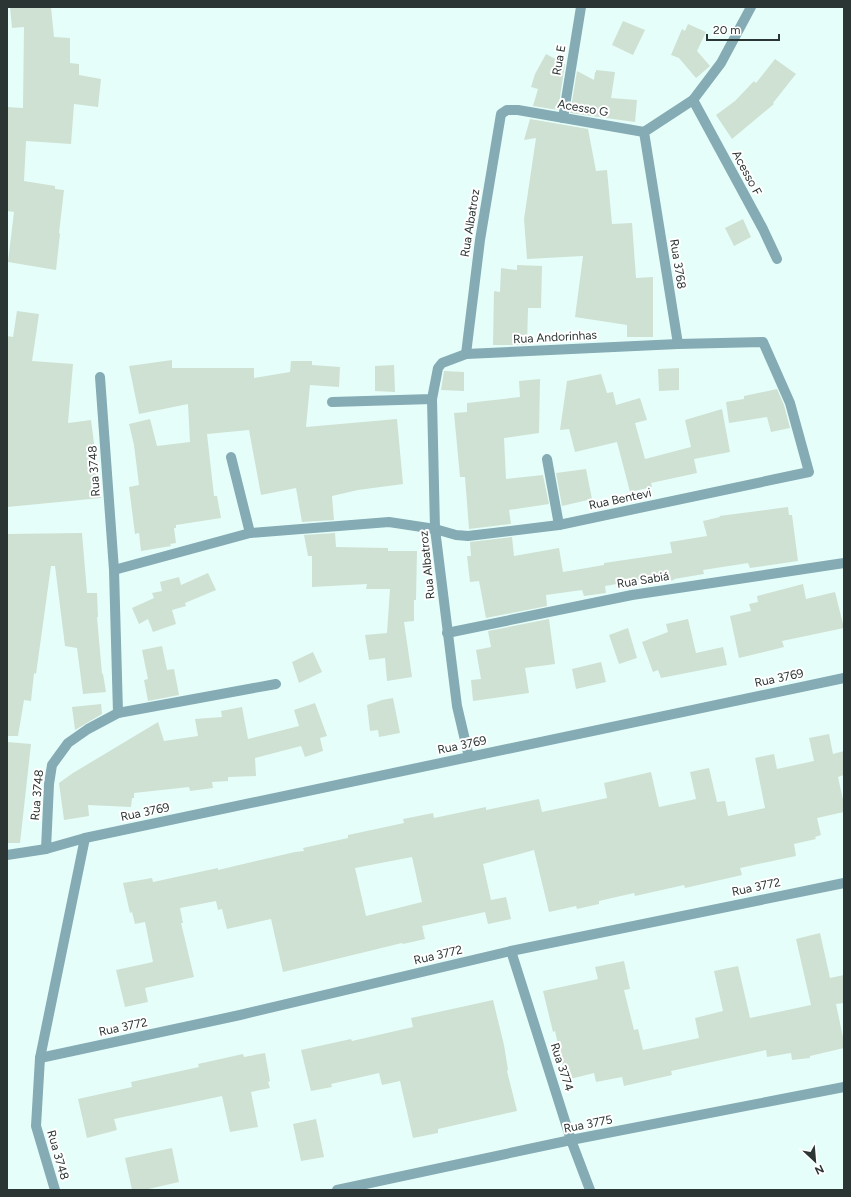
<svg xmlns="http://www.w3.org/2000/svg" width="851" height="1197" font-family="Figtree,sans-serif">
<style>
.building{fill:#cfe1d3;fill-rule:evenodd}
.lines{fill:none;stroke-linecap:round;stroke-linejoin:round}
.service{stroke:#85abb4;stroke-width:10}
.minor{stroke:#85abb4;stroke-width:10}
.labels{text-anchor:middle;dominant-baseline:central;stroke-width:4;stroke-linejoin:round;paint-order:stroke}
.street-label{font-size:12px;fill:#2b3533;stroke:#fff}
</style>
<rect width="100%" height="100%" fill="#e6fef9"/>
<!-- building -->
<g class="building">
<polygon points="10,7 51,7 54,37 70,38 70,63 79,64 79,75 101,79 98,107 74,104 71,144 26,141 24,181 55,186 55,189 64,190 59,233 60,234 56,270 8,262 14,212 7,211 7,107 23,108 24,27 12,28"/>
<polygon points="623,21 645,30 633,55 612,45"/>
<polygon points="688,24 706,32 697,51 710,66 696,78 679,58 671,55 682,29 685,31"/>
<polygon points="546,54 565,64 558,110 533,106 538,89 531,87 535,74"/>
<polygon points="775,59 796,74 773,103 774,104 732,139 716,115 735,101 754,81 756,83"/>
<polygon points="596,70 615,72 611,98 637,100 635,122 570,113 577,71 594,80 595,72 596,72"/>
<polygon points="530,119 588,129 596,171 607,170 612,224 632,223 636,278 653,277 653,337 627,337 627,325 575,317 583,256 527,259 524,219 536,138 524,140"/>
<polygon points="743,219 751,237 734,246 725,228"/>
<polygon points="517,265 542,266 541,308 528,308 527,345 493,345 494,291 500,292 501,268 517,270"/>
<polygon points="17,311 39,314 32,361 73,364 68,423 91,420 101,498 7,507 7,336 13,337"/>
<polygon points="172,360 172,368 254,368 254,378 290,372 291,361 312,361 312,365 340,367 339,387 310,385 306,427 397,419 403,484 358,490 332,496 334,520 302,522 296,488 261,495 249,430 207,434 214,496 217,496 221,518 176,525 176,528 174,528 176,543 170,544 171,546 141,551 139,533 135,534 129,487 139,485 134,445 129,424 150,419 157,446 190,442 188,404 139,414 129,366"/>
<polygon points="394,365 395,392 375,391 375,366"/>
<polygon points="679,368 679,390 659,391 658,369"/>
<polygon points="444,371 464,372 464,391 441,390"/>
<polygon points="601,374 607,393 613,392 616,405 640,398 647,420 635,423 645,459 691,447 685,420 722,409 730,452 694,459 697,473 651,483 652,487 630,492 617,442 575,452 569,429 560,430 567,381"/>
<polygon points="540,379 539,433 504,438 506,479 543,475 549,504 509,510 511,524 469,529 465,477 460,477 454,413 467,412 467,403 520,397 519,381"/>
<polygon points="777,389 784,405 790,428 771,432 767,417 729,423 726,402 744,399 744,396"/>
<polygon points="586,469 592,499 562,506 556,473"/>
<polygon points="788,507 789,515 792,515 798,561 750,568 748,563 703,570 704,574 674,579 674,580 651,584 651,578 605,586 606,593 584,596 582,590 546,595 547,606 486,618 479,581 470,582 467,556 471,556 470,542 512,537 514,556 559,548 563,572 604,565 604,563 672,553 670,542 707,536 703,521 720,517 719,516"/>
<polygon points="82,533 87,593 97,593 98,617 97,617 102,674 103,674 106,692 83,694 77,648 65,646 55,566 51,566 36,674 34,673 31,701 24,700 18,736 7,736 7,534"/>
<polygon points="335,533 336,547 388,548 388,551 417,551 416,600 414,600 414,621 404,622 412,677 387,681 385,658 369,660 365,635 387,633 390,589 366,589 367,584 312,587 312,556 308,556 304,535"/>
<polygon points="208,573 216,590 185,603 186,606 172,610 176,624 153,632 148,619 139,624 132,608 154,598 152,593 162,591 160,582 179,577 181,585"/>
<polygon points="803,584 806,599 835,592 844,628 782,641 784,647 739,658 730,616 751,611 749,604 758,602 757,596"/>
<polygon points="549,619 555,664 525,668 529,693 473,701 471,680 481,679 476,650 491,647 488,631"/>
<polygon points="688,619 696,653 723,647 727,665 661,678 658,670 653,672 642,642 668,632 666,624"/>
<polygon points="628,628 637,658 619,664 609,635"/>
<polygon points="162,646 167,670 174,669 179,695 148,701 144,680 148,679 142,650"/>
<polygon points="313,652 322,672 299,683 292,662"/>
<polygon points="601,662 606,682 576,689 572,669"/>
<polygon points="393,698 400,733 379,737 378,730 370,731 367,705 382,700"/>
<polygon points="315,703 327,736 320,738 323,751 305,757 301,746 255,758 256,776 228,777 228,781 212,782 213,788 190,791 189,787 134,793 134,798 132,798 131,807 88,805 89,816 64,820 59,783 73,773 158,722 164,741 198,736 195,719 222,717 221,711 242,707 248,739 299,726 294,710"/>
<polygon points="101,704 102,714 75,730 72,707"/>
<path d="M 829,734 L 833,754 L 844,751 L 844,775 L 838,777 L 844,804 L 844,812 L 817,818 L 821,835 L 815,837 L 816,839 L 794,844 L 796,856 L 740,868 L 742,875 L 685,888 L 684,885 L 635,896 L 634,893 L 599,901 L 599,904 L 577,909 L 576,906 L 549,912 L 534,850 L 483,864 L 491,900 L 506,897 L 511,919 L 488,924 L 485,912 L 422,926 L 425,939 L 403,944 L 402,943 L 283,972 L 271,919 L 227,929 L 222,909 L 218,910 L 216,901 L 180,908 L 183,923 L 181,923 L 194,977 L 145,988 L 148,1002 L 125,1007 L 116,970 L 153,962 L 145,922 L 135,924 L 132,912 L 130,913 L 123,883 L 152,878 L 153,882 L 218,868 L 218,870 L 295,852 L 304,851 L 303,848 L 348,838 L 348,835 L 404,823 L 403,819 L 433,813 L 434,818 L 486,807 L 486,810 L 539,799 L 542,812 L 607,798 L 604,783 L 651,772 L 659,807 L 696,799 L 690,772 L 709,768 L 717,802 L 725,801 L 728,816 L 765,808 L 755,758 L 774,754 L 777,769 L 814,761 L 809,738 ZM 412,857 L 422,902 L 366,916 L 355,868 Z"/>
<polygon points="7,742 31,744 20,843 7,843"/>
<polygon points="820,933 830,978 844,975 844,1003 836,1004 844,1042 844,1048 810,1056 810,1058 792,1060 791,1053 767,1057 766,1050 671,1071 672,1075 624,1086 622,1077 596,1082 594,1073 566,1080 555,1031 553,1032 543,991 598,979 595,967 624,961 630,989 624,990 634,1030 638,1029 643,1050 699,1038 695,1018 723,1011 714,971 738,966 750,1018 811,1005 796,939"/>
<polygon points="493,1000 504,1045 508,1070 507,1071 517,1111 438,1129 438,1133 413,1138 400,1081 382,1085 379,1073 331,1084 332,1087 311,1091 301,1050 351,1039 352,1041 413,1027 411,1018"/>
<polygon points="265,1053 270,1081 268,1082 270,1088 251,1092 258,1127 230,1132 222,1096 114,1119 117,1130 87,1138 78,1099 132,1087 131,1082 199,1067 198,1064 243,1054 244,1057"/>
<polygon points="316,1119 324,1157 301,1161 293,1124"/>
<polygon points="172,1148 179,1182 144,1190 132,1190 125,1158"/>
</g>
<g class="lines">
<!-- service -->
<g class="service">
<polyline points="693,100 763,229 777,259"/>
<polyline points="563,118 581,7"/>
<polyline points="466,354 480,240 501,114 507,110 518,110 644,132"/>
<polyline points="332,402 432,399 438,368 442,363 466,354 678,344"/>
<polyline points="231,457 250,533"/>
<polyline points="547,459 559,525"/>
<polyline points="447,633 632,595 844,563"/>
<polyline points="118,713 276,684"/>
</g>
<!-- minor -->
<g class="minor">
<polyline points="100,377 114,570 118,713 88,729 68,743 52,765 49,784 46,849 85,838 844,678"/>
<polyline points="432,399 435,529 457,706 469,757"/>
<polyline points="114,570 250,533 389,522 435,529 456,535 468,536 559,525 809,472 790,403 763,342 678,344 644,132 693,100 721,63 751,7"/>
<polyline points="7,855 46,849"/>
<polyline points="511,951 571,1140 590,1190"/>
<polyline points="40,1058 240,1015 511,951 844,883"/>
<polyline points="55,1190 36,1126 40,1058 85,838"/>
<polyline points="337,1190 571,1140 844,1087"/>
</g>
</g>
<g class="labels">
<!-- street labels -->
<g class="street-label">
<text transform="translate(559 60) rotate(-80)">Rua E</text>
<text transform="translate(583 108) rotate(10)">Acesso G</text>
<text transform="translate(747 173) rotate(62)">Acesso F</text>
<text transform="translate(470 223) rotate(-81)">Rua Albatroz</text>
<text transform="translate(678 264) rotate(81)">Rua 3768</text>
<text transform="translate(555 337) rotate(-3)">Rua Andorinhas</text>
<text transform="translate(94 471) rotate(-94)">Rua 3748</text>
<text transform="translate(620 499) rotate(-12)">Rua Bentevi</text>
<text transform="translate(427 565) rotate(-96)">Rua Albatroz</text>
<text transform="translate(643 580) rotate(-9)">Rua Sabiá</text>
<text transform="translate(779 678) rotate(-12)">Rua 3769</text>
<text transform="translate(462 745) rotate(-12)">Rua 3769</text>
<text transform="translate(37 795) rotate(-85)">Rua 3748</text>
<text transform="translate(145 812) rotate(-12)">Rua 3769</text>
<text transform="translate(756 887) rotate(-12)">Rua 3772</text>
<text transform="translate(438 955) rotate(-13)">Rua 3772</text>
<text transform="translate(123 1027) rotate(-12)">Rua 3772</text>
<text transform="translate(562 1067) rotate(72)">Rua 3774</text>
<text transform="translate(588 1124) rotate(-11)">Rua 3775</text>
<text transform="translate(58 1155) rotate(74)">Rua 3748</text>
</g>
</g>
<!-- border -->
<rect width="851" height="1197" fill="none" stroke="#2b3533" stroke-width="16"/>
<!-- north arrow -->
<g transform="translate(815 1161) rotate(154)" stroke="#ffffff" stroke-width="3" paint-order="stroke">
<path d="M0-3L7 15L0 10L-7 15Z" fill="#2b3533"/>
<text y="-6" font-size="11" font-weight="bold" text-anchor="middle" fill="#2b3533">N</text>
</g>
<!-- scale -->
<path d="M707 34v6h72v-6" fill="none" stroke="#2b3533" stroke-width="2"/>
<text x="713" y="34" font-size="12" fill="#2b3533" stroke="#ffffff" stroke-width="3" paint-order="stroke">20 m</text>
</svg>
